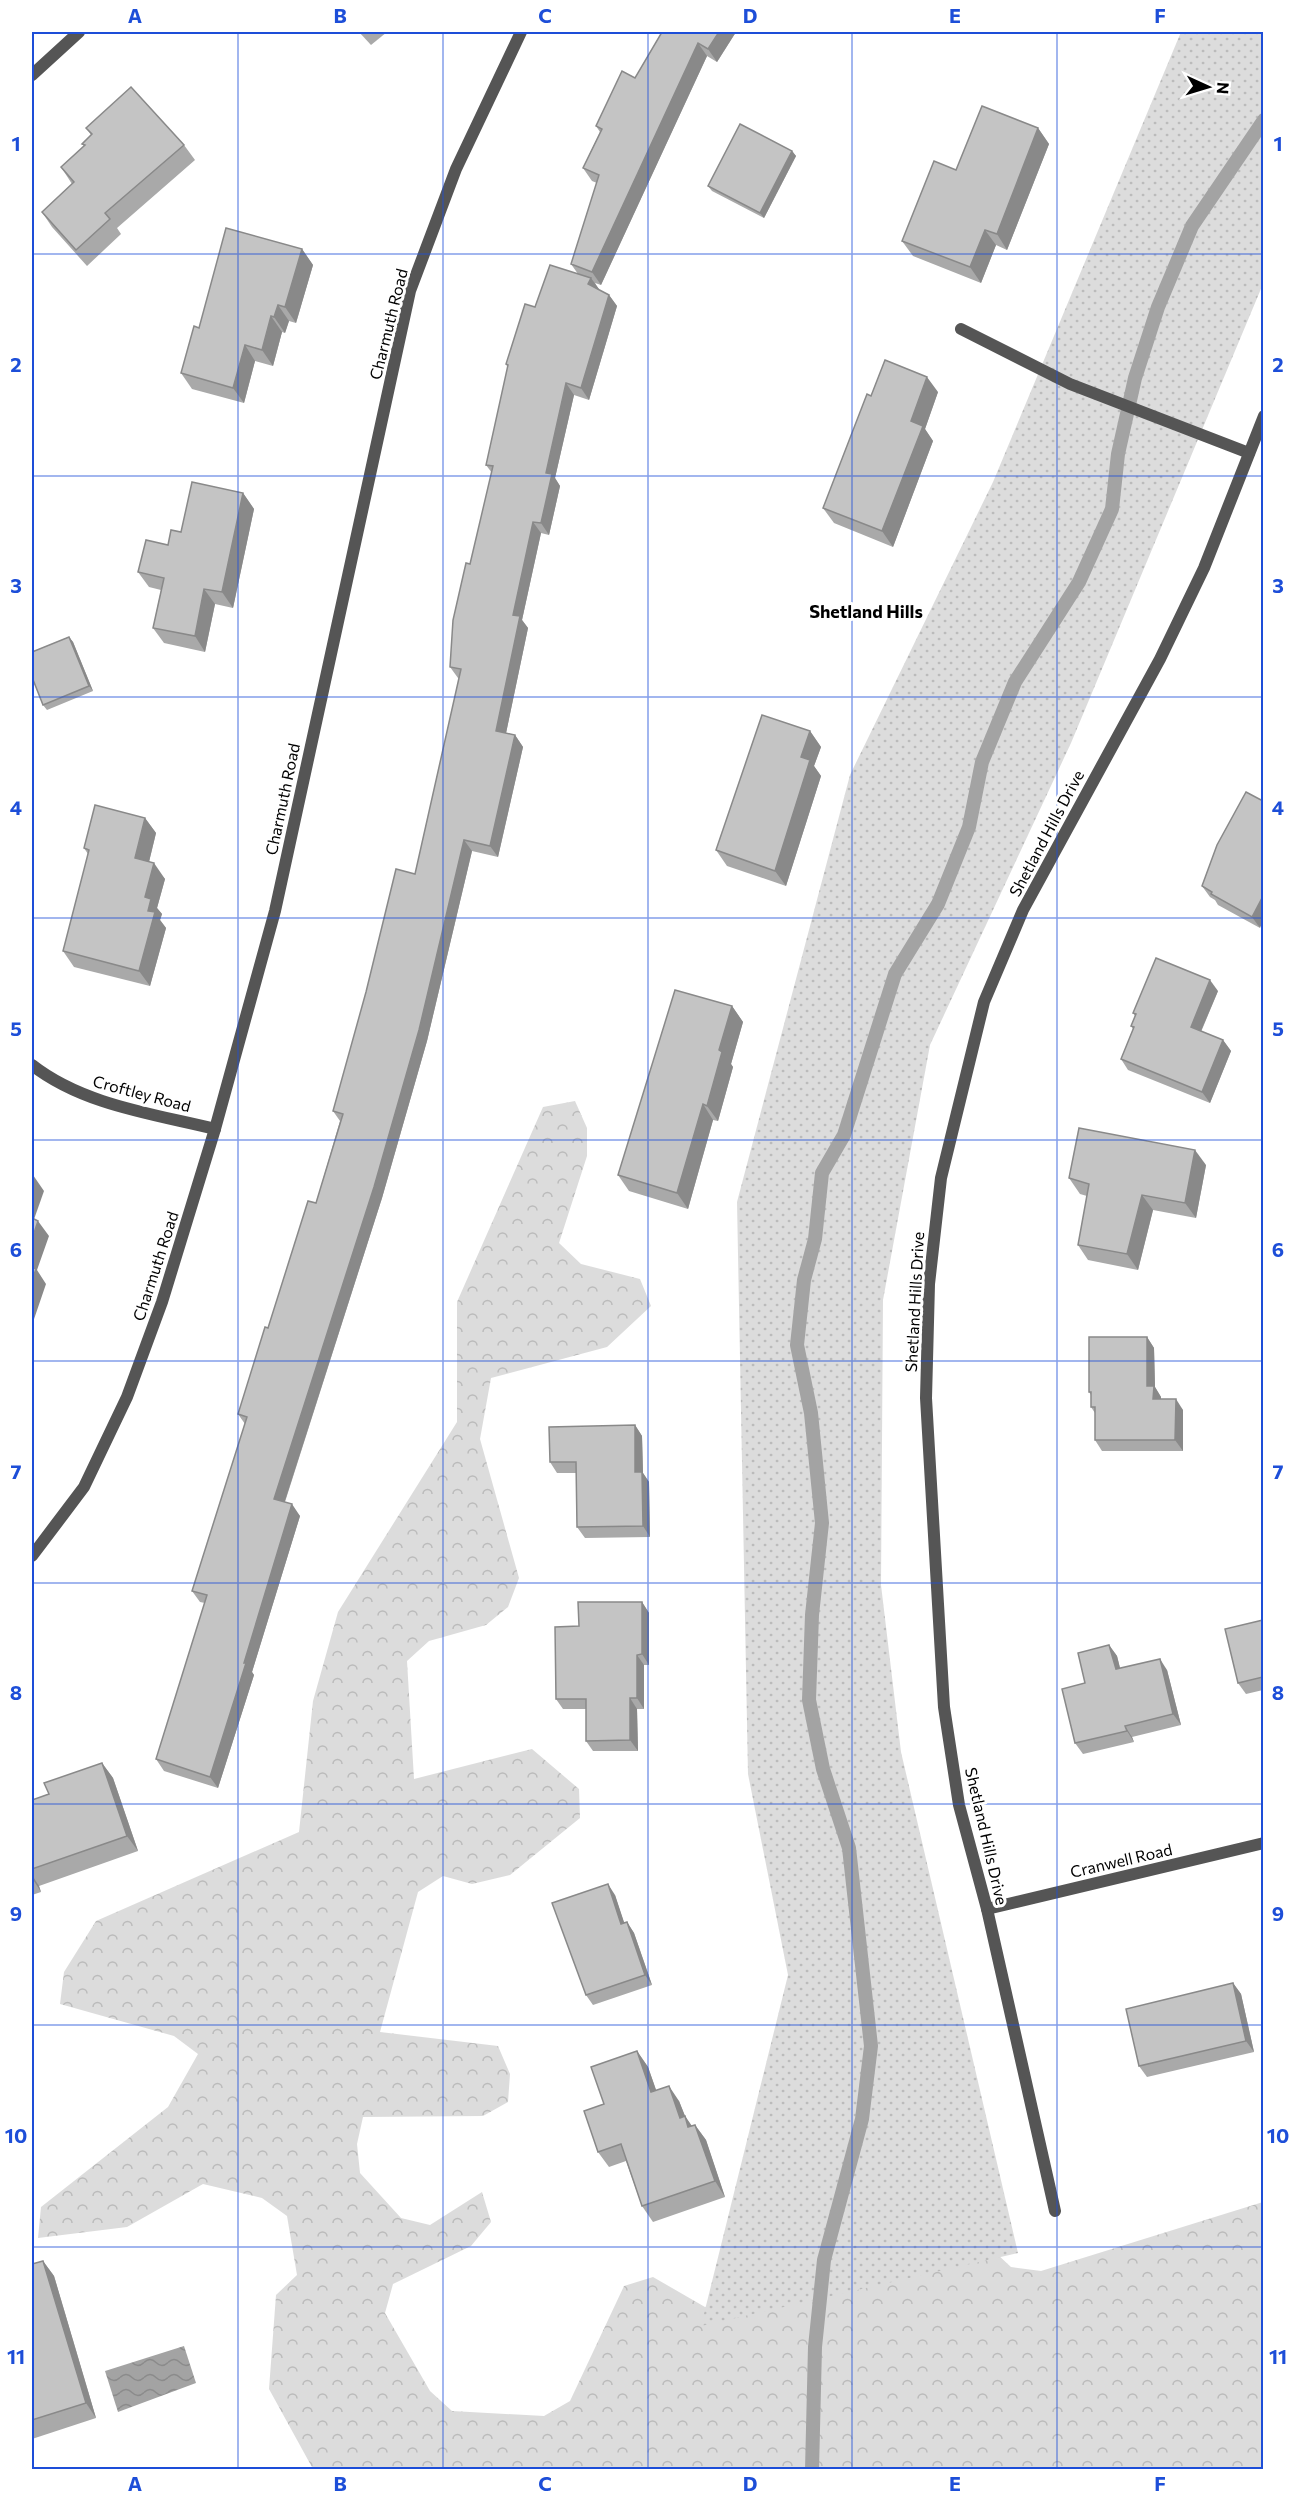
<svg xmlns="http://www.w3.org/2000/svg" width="1295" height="2501" font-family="Commissioner,sans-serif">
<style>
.forest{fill:url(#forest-crowns)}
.park{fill:url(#park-dots)}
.water{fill:url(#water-waves)}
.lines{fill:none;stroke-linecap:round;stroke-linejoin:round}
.stream{stroke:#a3a3a3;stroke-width:14}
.service{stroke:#555;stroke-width:12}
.minor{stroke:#555;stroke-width:12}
.tertiary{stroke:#555;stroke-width:12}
.wall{fill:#a9a9a9}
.shaded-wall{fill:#898989}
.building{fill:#c4c4c4;stroke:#898989;stroke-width:1.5}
.grid{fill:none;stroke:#1d4ed8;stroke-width:1.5;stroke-opacity:0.55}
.labels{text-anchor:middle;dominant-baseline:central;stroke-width:6;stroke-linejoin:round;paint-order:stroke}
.street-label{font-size:16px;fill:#000;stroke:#fff}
.neighbourhood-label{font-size:18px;font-weight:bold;fill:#000;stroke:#fff}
.neatline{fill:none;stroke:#1d4ed8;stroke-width:2}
.grid-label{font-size:20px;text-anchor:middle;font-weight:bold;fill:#1d4ed8}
</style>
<defs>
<pattern id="forest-crowns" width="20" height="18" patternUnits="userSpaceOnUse" patternTransform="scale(1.5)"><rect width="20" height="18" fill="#dcdcdc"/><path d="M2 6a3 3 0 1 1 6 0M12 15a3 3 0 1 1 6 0" fill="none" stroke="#bbb"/></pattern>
<pattern id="park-dots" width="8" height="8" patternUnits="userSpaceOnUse" patternTransform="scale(1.5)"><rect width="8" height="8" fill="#dcdcdc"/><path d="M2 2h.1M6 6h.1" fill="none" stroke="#bbb" stroke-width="1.8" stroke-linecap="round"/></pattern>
<pattern id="water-waves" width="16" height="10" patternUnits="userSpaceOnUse" patternTransform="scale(1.5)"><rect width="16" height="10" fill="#a3a3a3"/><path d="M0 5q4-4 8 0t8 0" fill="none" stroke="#8b8b8b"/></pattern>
</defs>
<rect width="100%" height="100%" fill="#fff"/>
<!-- forest -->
<polygon class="forest" points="575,1101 587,1128 587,1156 559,1243 581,1264 640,1279 651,1306 607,1347 491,1378 480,1439 519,1578 508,1607 486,1625 429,1641 407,1661 414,1779 532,1749 579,1789 580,1818 510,1875 472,1884 443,1876 418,1892 380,2032 498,2046 510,2074 508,2102 483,2116 363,2117 357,2144 360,2173 401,2218 430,2225 482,2192 491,2222 471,2246 393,2284 385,2313 430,2391 452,2411 544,2416 570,2401 624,2286 653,2277 705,2307 793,2282 966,2225 1011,2267 1041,2271 1263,2202 1263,2469 313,2469 269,2389 276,2295 297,2275 287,2216 262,2198 203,2184 127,2227 38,2238 41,2207 168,2107 198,2054 174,2036 60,2004 64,1972 96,1921 299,1832 313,1701 338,1612 457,1422 457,1302 543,1107"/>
<!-- park -->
<polygon class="park" points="1181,32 1263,32 1263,284 1071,743 930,1045 883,1300 881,1585 901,1752 1018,2253 701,2326 788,1975 748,1774 737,1202 850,775 993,482"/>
<!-- water -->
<polygon class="water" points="184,2346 196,2383 118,2412 105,2371"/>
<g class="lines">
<!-- stream -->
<polyline class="stream" points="812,2470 815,2347 824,2260 862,2119 871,2046 849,1848 823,1769 809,1700 812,1615 822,1523 811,1413 797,1345 804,1280 815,1239 822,1173 844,1135 895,974 938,904 969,827 982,762 1015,682 1079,582 1112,509 1118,454 1135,378 1158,307 1192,226 1264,120"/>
<!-- service -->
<polyline class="service" points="961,329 1070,384 1249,453"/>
<!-- minor -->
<g class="minor">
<polyline points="32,75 79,32"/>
<path d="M 32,1065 C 83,1105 154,1114 215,1129"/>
<polyline points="987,1909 1264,1843"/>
<polyline points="1055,2211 987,1909 959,1805 944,1707 926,1398 929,1284 941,1178 984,1002 1023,910 1160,659 1204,568 1264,416"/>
</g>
<!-- tertiary -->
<polyline class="tertiary" points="32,1556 84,1487 127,1397 162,1302 215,1129 275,911 410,291 456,169 521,32"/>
</g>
<!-- wall -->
<g class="wall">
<polygon points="359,32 387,32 371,45"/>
<polygon points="662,32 736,32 717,62 707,56 601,285 595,283 599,290 609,295 617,306 589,400 574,395 555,478 560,486 549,535 541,533 522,620 528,628 506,733 515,735 523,747 498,857 472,851 427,1041 382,1198 285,1502 300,1516 252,1672 254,1675 218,1788 164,1771 156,1759 205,1603 200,1602 192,1591 245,1424 238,1414 268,1328 316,1203 340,1121 333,1111 415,874 459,678 458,678 450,667 492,473 486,465 508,368 506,364 535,307 578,274 571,264 597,183 592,181 583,168 600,132 596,126 635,78"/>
<polygon points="86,128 184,145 195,160 117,228 121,234 87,266 52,227 42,212 72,184 61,167 84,146 82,144 91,135"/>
<polygon points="1038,128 1049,144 1007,250 996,245 981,283 913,256 902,241"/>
<polygon points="792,151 796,156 764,218 712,191 708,186"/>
<polygon points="302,249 313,265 296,323 289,321 285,333 282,332 273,366 255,361 244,403 192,389 181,373 199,328"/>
<polygon points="938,392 925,429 933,441 893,547 834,523 823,508 871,396"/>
<polygon points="243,493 254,509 233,608 215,604 205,652 164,643 153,628 161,590 149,587 138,572 181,532"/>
<polygon points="69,637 73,642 93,691 47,710 43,705 32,677 32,646 34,651"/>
<polygon points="810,731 821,747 814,766 821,776 786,886 727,866 716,850"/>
<polygon points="145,818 156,833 149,862 165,879 157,908 162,914 160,920 166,928 150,986 74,967 63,951 88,854 84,848"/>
<polygon points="1217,845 1260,928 1218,905 1215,900 1210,897 1202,886"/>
<polygon points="1218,991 1201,1032 1223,1040 1231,1051 1210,1103 1128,1070 1121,1059 1133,1029 1131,1026 1135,1016 1133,1013"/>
<polygon points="732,1006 743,1022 731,1064 733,1067 718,1121 713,1120 688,1209 629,1191 618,1175"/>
<polygon points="1206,1165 1196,1218 1153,1210 1138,1270 1088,1260 1078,1245 1087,1196 1080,1194 1069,1178"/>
<polygon points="1147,1337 1154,1348 1155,1387 1161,1397 1161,1399 1183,1410 1183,1451 1102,1451 1095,1440 1095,1413 1091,1407 1091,1395 1089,1392"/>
<polygon points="635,1425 642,1436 643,1473 649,1482 650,1537 585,1538 577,1527 576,1473 557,1473 550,1462"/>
<polygon points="642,1602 649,1613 649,1665 644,1665 644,1709 637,1709 638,1751 593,1751 586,1741 586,1709 563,1709 556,1699 579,1626"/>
<polygon points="1263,1620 1263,1690 1246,1694 1238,1683"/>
<polygon points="1109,1645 1117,1656 1120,1668 1167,1670 1181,1725 1132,1737 1134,1742 1083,1754 1075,1743"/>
<polygon points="102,1763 113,1778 138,1851 39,1886 41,1892 32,1895 32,1800 49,1794"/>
<polygon points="615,1895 624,1923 627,1922 634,1933 652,1985 593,2005 586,1995"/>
<polygon points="1233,1983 1241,1994 1254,2052 1147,2077 1139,2066"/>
<polygon points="637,2051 648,2067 656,2090 679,2101 685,2116 692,2126 695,2125 706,2140 725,2197 653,2222 642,2206 626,2161 609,2167 598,2152 604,2104"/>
<polygon points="43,2261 54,2276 96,2418 32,2439 32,2264"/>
</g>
<!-- shaded-wall -->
<g class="shaded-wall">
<polygon points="719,32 736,32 717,62 708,49"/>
<polygon points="698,43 707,56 601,285 592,272"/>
<polygon points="1038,128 1049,144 1007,250 997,234"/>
<polygon points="792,151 796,156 764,218 760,213"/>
<polygon points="985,230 996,245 981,283 970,267"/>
<polygon points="302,249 313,265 296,323 285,307"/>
<polygon points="591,278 599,289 596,296 588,284"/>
<polygon points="609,295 617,306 589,400 581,388"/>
<polygon points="278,305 289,321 285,333 274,317"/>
<polygon points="271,316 282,332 273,366 262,350"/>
<polygon points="245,345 255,361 244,403 233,388"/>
<polygon points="927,377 938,392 925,429 933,441 893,547 882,531 911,421"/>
<polygon points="566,383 574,395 555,478 560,486 549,535 541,523 546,473"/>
<polygon points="243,493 254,509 233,608 222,592"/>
<polygon points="533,522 541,533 522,620 528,628 504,743 496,731 513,615"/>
<polygon points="204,589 215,604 205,652 195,636"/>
<polygon points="69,637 73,642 93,691 89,686"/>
<polygon points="810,731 821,747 814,766 821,776 786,886 775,871 801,757"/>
<polygon points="515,735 523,747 498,857 490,846"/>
<polygon points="145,818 156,833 146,874 135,858"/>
<polygon points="464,840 472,851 427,1041 382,1198 282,1510 274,1499"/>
<polygon points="154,863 165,879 157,908 162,914 160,920 166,928 150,986 139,971 148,911 145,897"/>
<polygon points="1263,896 1263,921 1260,928 1252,917"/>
<polygon points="1210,980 1218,991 1198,1038 1191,1027"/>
<polygon points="732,1006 743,1022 731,1064 733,1067 718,1121 707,1106 719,1050"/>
<polygon points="1223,1040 1231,1051 1210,1103 1202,1092"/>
<polygon points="703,1104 713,1120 688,1209 677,1193"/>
<polygon points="1195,1150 1206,1165 1196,1218 1185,1203"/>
<polygon points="33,1175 44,1191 32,1225 32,1179"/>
<polygon points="1142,1195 1153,1210 1138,1270 1127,1254"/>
<polygon points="38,1221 49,1236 37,1270 46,1284 32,1325 32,1239"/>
<polygon points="1147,1337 1154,1348 1155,1387 1161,1397 1161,1410 1153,1399 1147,1386"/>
<polygon points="1176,1399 1183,1410 1183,1451 1175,1440"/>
<polygon points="635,1425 642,1436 643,1473 649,1482 650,1537 643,1526 635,1472"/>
<polygon points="292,1504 300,1516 252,1672 254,1675 218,1788 210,1777 244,1663"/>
<polygon points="642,1602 649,1613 649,1665 642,1654"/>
<polygon points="1109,1645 1117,1656 1123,1680 1116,1669"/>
<polygon points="637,1655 644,1665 644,1709 637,1698"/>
<polygon points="1160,1659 1167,1670 1181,1725 1173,1714"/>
<polygon points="630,1698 637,1709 638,1751 630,1740"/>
<polygon points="1125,1726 1132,1737 1134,1742 1127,1731"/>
<polygon points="102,1763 113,1778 138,1851 127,1836"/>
<polygon points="32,1875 39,1886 41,1892 32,1878"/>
<polygon points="608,1884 615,1895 628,1934 621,1924"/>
<polygon points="627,1922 634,1933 652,1985 645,1975"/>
<polygon points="1233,1983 1241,1994 1254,2052 1246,2041"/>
<polygon points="637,2051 648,2067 662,2107 651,2092"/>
<polygon points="669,2086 679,2101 685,2116 695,2131 699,2143 680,2118"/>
<polygon points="695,2125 706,2140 725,2197 715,2181"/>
<polygon points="43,2261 54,2276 96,2418 86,2403"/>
</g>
<!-- building -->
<g class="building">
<polygon points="662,32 719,32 708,49 698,43 592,272 571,264 599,175 583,168 602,129 596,126 622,71 635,78"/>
<polygon points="131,87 184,145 105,213 110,219 76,250 42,212 74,182 61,167 85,145 82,144 92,134 86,128"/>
<polygon points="982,106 1038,128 997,234 985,230 970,267 902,241 934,161 956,170"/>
<polygon points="740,124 792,151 760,213 708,186"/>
<polygon points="226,228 302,249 285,307 278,305 274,317 271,316 262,350 245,345 233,388 181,373 194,326 199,328"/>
<polygon points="550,265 591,278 588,284 609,295 581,388 566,383 546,473 552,474 541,523 533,522 513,615 520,616 496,731 515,735 490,846 464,840 419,1030 374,1187 274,1499 292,1504 244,1663 246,1663 210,1777 156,1759 207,1595 192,1591 247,1417 238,1414 265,1327 268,1328 308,1201 316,1203 343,1114 333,1111 366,992 396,869 415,874 461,669 450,667 453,620 466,563 470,564 493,466 486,465 508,365 506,364 525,304 535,307"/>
<polygon points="885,360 927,377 911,421 923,426 882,531 823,508 867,394 871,396"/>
<polygon points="192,482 243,493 222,592 204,589 195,636 153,628 164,578 138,572 146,540 168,545 171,530 181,532"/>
<polygon points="69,637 89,686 43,705 32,677 32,652"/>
<polygon points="762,715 810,731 801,757 810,760 775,871 716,850"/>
<polygon points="1246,792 1263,801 1263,896 1252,917 1211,894 1212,892 1202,886 1217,845"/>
<polygon points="95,805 145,818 135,858 154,863 145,897 151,899 148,911 155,912 139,971 63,951 89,850 84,848"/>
<polygon points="1156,958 1210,980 1191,1027 1223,1040 1202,1092 1121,1059 1134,1027 1131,1026 1136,1014 1133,1013"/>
<polygon points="675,990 732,1006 719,1050 722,1052 707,1106 703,1104 677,1193 618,1175"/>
<polygon points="1079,1128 1195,1150 1185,1203 1142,1195 1127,1254 1078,1245 1089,1184 1069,1178"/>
<polygon points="32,1218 38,1221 32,1239"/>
<polygon points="32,1267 36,1269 32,1280"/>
<polygon points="1089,1337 1147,1337 1147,1386 1154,1386 1153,1399 1176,1399 1175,1440 1095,1440 1095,1407 1091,1407 1091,1392 1089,1392"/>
<polygon points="635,1425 635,1472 642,1472 643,1526 577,1527 576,1462 550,1462 549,1427"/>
<polygon points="578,1602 642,1602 642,1654 637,1655 637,1698 630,1698 630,1740 586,1741 586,1699 556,1699 555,1627 579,1626"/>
<polygon points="1263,1620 1263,1677 1238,1683 1225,1629"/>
<polygon points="1109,1645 1116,1669 1160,1659 1173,1714 1125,1726 1127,1731 1075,1743 1062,1689 1085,1683 1078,1653"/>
<polygon points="102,1763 127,1836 32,1869 32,1800 49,1794 44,1783"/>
<polygon points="608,1884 621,1924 627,1922 645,1975 586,1995 552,1903"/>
<polygon points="1233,1983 1246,2041 1139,2066 1126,2009"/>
<polygon points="637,2051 651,2092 669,2086 680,2118 685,2116 688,2127 695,2125 715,2181 642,2206 621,2144 598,2152 584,2111 604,2104 591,2067"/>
<polygon points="43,2261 86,2403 32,2420 32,2264"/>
</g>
<!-- grid -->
<path class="grid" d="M 238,32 L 238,2470M 443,32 L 443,2470M 648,32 L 648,2470M 852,32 L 852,2470M 1057,32 L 1057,2470M 32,254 L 1264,254M 32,476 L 1264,476M 32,697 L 1264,697M 32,918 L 1264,918M 32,1140 L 1264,1140M 32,1361 L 1264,1361M 32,1583 L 1264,1583M 32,1804 L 1264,1804M 32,2025 L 1264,2025M 32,2247 L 1264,2247"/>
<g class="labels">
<!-- street labels -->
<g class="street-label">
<text transform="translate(388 324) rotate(-76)">Charmuth Road</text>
<text transform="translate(282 799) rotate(-78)">Charmuth Road</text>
<text transform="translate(1046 833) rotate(-62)">Shetland Hills Drive</text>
<text transform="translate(142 1093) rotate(15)">Croftley Road</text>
<text transform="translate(155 1266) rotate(-72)">Charmuth Road</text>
<text transform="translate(914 1302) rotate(-87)">Shetland Hills Drive</text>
<text transform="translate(987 1836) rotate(77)">Shetland Hills Drive</text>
<text transform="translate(1121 1860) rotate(-13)">Cranwell Road</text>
</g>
<!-- neighbourhood labels -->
<g class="neighbourhood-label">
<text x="866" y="611">Shetland Hills</text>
</g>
</g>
<!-- border -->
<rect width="1295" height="2501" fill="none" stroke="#ffffff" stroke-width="66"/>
<!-- north arrow -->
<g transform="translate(1208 87) rotate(94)" stroke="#ffffff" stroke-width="4.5" paint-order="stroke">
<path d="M0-4.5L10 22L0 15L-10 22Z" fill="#000000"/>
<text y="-9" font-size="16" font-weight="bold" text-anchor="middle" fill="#000000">N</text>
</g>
<rect x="33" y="33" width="1229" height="2435" class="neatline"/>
<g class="grid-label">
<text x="135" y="23">A</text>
<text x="340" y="23">B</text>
<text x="545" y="23">C</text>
<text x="750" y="23">D</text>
<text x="955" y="23">E</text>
<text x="1160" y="23">F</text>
<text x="16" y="151">1</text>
<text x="1278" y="151">1</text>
<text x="16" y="372">2</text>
<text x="1278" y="372">2</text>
<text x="16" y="593">3</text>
<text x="1278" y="593">3</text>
<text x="16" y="815">4</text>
<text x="1278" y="815">4</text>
<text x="16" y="1036">5</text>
<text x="1278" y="1036">5</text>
<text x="16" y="1257">6</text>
<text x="1278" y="1257">6</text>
<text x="16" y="1479">7</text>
<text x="1278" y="1479">7</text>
<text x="16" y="1700">8</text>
<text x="1278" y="1700">8</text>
<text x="16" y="1921">9</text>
<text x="1278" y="1921">9</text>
<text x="16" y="2143">10</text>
<text x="1278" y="2143">10</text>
<text x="16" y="2364">11</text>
<text x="1278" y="2364">11</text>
<text x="135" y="2491">A</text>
<text x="340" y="2491">B</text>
<text x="545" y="2491">C</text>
<text x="750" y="2491">D</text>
<text x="955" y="2491">E</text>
<text x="1160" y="2491">F</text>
</g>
</svg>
